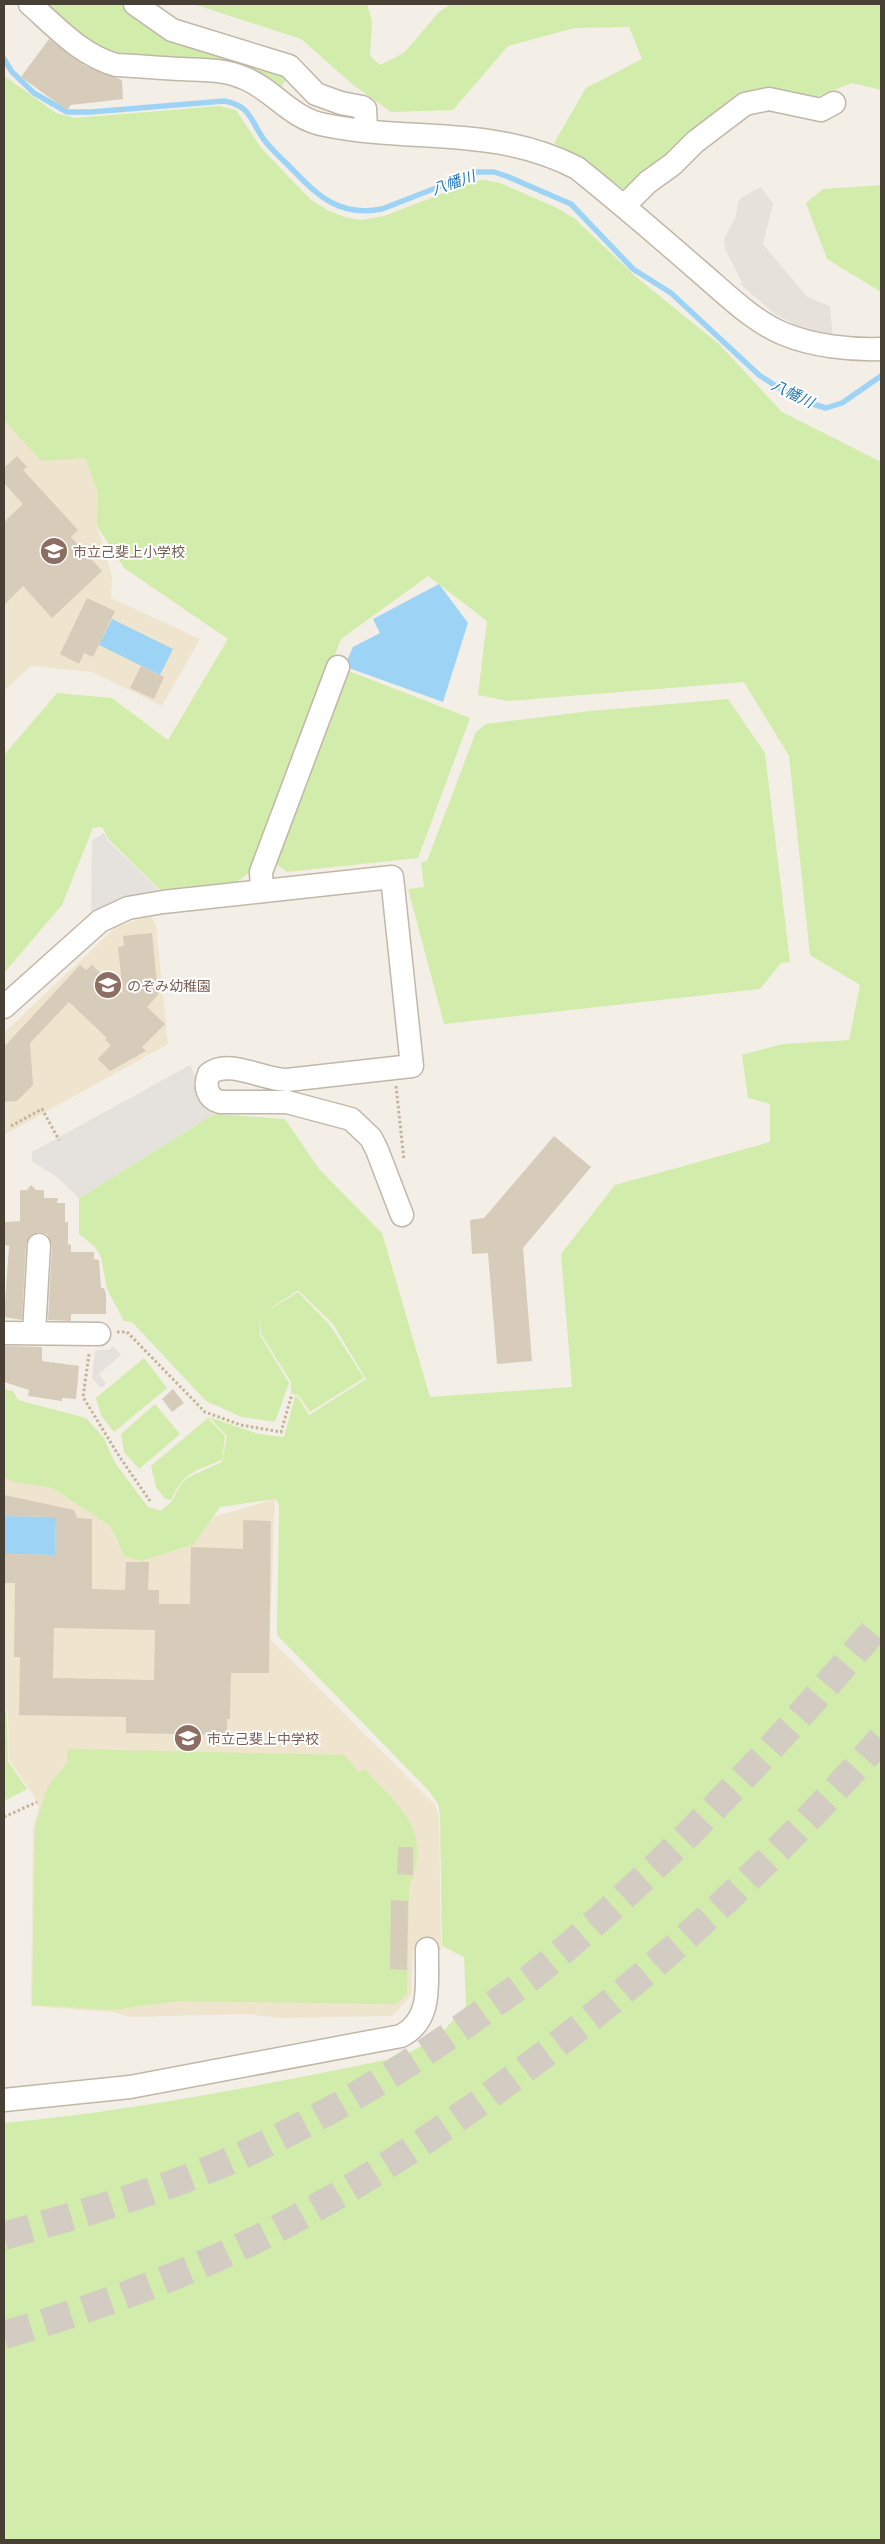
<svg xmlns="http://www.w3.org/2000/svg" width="885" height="2544" font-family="Barlow,'Noto Sans JP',sans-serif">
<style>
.industrial{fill:#e6e1db}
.education{fill:#efe4ce}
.green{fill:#d1ecab}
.parking{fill:#e5e2de}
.water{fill:#9dd4f6}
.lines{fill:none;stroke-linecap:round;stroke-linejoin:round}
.stream{stroke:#9dd4f6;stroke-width:5.5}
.building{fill:#d7cbba;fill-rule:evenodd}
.highway-tunnel{stroke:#d2ccc3;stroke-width:28;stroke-dasharray:28 14;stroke-linecap:butt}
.minor-casing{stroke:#c0b7a8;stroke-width:25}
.path{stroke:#c3b398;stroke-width:3;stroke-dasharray:2.5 2.5;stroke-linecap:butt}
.minor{stroke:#fff;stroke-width:22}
.labels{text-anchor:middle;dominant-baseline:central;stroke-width:4;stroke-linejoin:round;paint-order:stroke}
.education-label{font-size:14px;fill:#785e54;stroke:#fff;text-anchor:start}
.water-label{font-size:15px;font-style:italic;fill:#247bb3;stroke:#fff}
</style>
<rect width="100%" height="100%" fill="#f4efe6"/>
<!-- industrial -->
<polygon class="industrial" points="761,187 773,204 763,244 807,297 830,306 833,337 798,326 776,315 740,284 742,282 725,249 724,239 736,216 738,202 742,197"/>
<!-- education -->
<g class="education">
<polygon points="4,420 41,460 85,458 98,493 97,526 112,576 111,598 200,639 162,706 92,672 31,666 4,691"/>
<polygon points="151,915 156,926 168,1044 4,1135 4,1033 116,927"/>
<polygon points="4,1477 15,1482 52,1488 110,1526 117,1544 194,1544 212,1517 275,1499 270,1639 435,1805 439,1816 441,1950 413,1949 411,1996 392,2016 282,2018 246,2014 130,2017 113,2012 31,2006 33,1828 39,1808 34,1796 9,1760 8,1715 4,1706"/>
</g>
<!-- green -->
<g class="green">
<polygon points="45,4 120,4 145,24 288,75 280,90 114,52 88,40"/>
<polygon points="193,4 367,4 372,21 370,56 380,65 404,53 439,12 451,4 881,4 881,90 852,83 808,100 761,92 627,192 581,159 554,143 586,88 642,59 629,27 574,28 508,46 453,110 391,112 352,84 301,39"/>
<path d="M 4,76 L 56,113 L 75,118 L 219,106 L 236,110 L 261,148 L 311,200 L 329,211 L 348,218 L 361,220 L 384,216 L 475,181 L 484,180 L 500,183 L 555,207 L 574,218 L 635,276 L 720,345 L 782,412 L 881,462 L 881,2540 L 4,2540 L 4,2123 C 132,2111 259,2086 385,2060 L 408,2053 L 437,2038 L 466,2006 L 464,1957 L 442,1946 L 440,1815 L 438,1804 L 429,1791 L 277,1635 L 279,1504 L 275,1499 L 220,1507 L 194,1544 L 141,1561 L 124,1556 L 110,1526 L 52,1488 L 14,1482 L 4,1477 L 4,1389 L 13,1391 L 18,1400 L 86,1418 L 104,1438 L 115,1463 L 148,1507 L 161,1511 L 172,1501 L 181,1484 L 187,1478 L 222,1462 L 227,1436 L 209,1417 L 259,1434 L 284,1437 L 295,1396 L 298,1397 L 309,1415 L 366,1379 L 333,1324 L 298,1290 L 261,1315 L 298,1292 L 330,1325 L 364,1378 L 310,1412 L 299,1396 L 291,1393 L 291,1382 L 261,1334 L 260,1315 L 260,1335 L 289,1383 L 275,1422 L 242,1417 L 206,1401 L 132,1322 L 124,1321 L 107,1289 L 101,1257 L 95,1247 L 79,1234 L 79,1198 L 214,1114 L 285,1119 L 319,1169 L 382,1233 L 430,1397 L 572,1387 L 561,1254 L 615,1185 L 770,1142 L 770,1104 L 748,1098 L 742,1055 L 782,1044 L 849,1040 L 860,985 L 810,955 L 789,756 L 744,682 L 508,701 L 478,695 L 487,621 L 428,576 L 341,639 L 254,869 L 237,882 L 160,890 L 109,840 L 102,827 L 93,828 L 62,905 L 4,973 L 4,755 L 57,693 L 112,698 L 168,740 L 228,639 L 124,568 L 97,526 L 98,493 L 85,458 L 41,461 L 4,420 Z"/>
<polygon points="881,185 881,292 827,259 806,203 823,189"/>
<polygon points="346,670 470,718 418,858 287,872 275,863"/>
<polygon points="728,699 765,753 790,962 781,963 760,989 444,1024 408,889 424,887 421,862 427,861 476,732 486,724 591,711"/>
<polygon points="144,1358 167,1388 114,1432 101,1415 96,1398"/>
<polygon points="155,1404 180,1434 139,1469 124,1452 121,1434"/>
<path d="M 208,1418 L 225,1436 L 222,1460 C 193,1472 185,1471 171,1500 L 165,1499 L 156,1487 L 151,1466 Z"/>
<polygon points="4,1707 7,1716 8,1761 27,1789 4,1801"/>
<path d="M 67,1749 L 344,1755 L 359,1773 L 364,1769 C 398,1805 434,1831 409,1886 L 407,1994 L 396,2004 L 176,2001 L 112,2010 L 32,2005 L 35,1827 L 47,1788 L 67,1763 Z"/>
</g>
<!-- parking -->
<g class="parking">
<polygon points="104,833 108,841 159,890 120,898 91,913 92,840"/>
<polygon points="190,1065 214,1114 79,1198 58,1178 32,1161 32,1152"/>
<polygon points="113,1346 121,1355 99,1374 106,1384 101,1388 92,1378 95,1350 109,1350"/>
</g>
<!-- water -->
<g class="water">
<polygon points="439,584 468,623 443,702 349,668 346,663 353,647 380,633 373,619"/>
<polygon points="112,619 173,649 160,675 99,645"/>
<polygon points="4,1516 56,1517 55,1555 4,1554"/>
</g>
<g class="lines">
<!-- stream -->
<path class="stream" d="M 4,59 L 12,72 L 34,93 L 67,112 L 91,112 L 224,101 C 252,106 250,121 265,141 C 273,151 283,160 292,169 C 319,197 340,217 382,209 L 477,172 L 494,172 L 506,176 L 571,204 L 633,269 L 671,293 L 759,375 L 779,388 L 809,403 L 826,408 L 842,403 L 881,376"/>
</g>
<!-- building -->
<g class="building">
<polygon points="49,39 85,66 122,80 123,99 71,105 67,110 21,77"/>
<polygon points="17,456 27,467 23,470 78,530 71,537 102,571 52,618 23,586 4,605 4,522 23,504 4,483 4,468"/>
<polygon points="87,598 115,611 93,657 84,653 79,664 60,654"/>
<polygon points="141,666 164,677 154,699 130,688"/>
<polygon points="152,933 158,995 147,1007 165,1024 142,1047 146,1051 110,1071 98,1059 111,1045 105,1040 107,1038 69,1002 30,1043 33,1085 17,1101 4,1102 4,1047 80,965 86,970 92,965 123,994 118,947 124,946 123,936"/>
<polygon points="554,1136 591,1167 523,1248 532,1361 497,1364 488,1253 472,1254 470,1220 484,1218"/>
<polygon points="31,1185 36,1190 44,1190 44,1198 58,1198 57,1203 65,1203 65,1222 68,1222 68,1244 71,1245 71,1252 94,1252 94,1259 99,1260 101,1288 104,1288 106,1294 106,1314 71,1314 71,1321 48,1320 52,1245 47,1234 39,1232 33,1234 26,1244 22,1320 4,1317 9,1246 5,1245 5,1222 20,1221 20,1190 27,1190"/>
<polygon points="4,1346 42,1347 42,1361 79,1366 76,1399 62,1398 62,1401 28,1396 29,1390 4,1382"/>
<polygon points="173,1389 184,1403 172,1412 162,1399"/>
<path d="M 4,1495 L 74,1510 L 77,1518 L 92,1519 L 92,1589 L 125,1590 L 126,1562 L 149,1562 L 148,1590 L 159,1590 L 159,1604 L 190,1604 L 191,1547 L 243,1549 L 243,1520 L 271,1521 L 269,1673 L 231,1673 L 230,1719 L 227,1719 L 227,1735 L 126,1733 L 126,1717 L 19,1715 L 20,1657 L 14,1657 L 15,1583 L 4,1583 L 4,1554 L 55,1555 L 56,1517 L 4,1516 ZM 54,1628 L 155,1630 L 154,1680 L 53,1678 Z"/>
<polygon points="398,1847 413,1847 413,1875 397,1874"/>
<polygon points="391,1900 408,1901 407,1970 390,1969"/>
</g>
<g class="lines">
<!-- highway-tunnel -->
<g class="highway-tunnel">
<path d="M 4,2236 C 77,2215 152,2194 222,2164 C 314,2124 402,2071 483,2012 C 502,1998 522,1985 540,1970 C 666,1866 776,1746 881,1622"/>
<path d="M 4,2335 C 92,2309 178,2278 261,2237 C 354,2190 442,2132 525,2069 C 656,1971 774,1862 881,1739"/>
</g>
<defs>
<g id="minor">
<path d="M 30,4 C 57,28 81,55 116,65 C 138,66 159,68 181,69 C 202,70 224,69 244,78 C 274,90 291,119 325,125 C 412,143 493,125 577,168 C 618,201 659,236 699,271 C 725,293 752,321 784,334 C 813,346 850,350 881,349"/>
<polyline points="135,4 172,30 289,66 316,94 341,103 362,107 365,109 366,130"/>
<polyline points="624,206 648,182 673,164 695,142 745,104 769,99 821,110 834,103"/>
<polyline points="262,891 261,872 338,667"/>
<path d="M 4,1007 L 100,921 L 128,908 L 163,902 L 392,877 L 412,1066 L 287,1080 C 263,1080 228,1058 209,1074 C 204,1086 207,1098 220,1102 L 287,1102 L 351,1119 L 371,1138 L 377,1150 L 402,1215"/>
<polyline points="4,1333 99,1334"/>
<polyline points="34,1333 39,1245"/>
<path d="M 4,2100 L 130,2087 L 401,2036 C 434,2019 426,1981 427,1949"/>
</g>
</defs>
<!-- minor casing -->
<use href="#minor" class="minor-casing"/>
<!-- path -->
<g class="path">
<polyline points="396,1086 404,1160"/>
<polyline points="11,1126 42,1109 59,1140"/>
<polyline points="117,1332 127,1332 205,1412 241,1425 281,1432 292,1394"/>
<polyline points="89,1354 83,1397 119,1456 150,1501"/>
<polyline points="4,1817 37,1802"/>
</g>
<!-- minor -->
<use href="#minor" class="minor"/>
</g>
<!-- icons -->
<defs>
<symbol id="school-disc" viewBox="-11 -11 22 22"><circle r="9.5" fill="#8d6e63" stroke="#fff"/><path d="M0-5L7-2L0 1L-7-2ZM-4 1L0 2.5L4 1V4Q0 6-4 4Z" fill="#fff"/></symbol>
</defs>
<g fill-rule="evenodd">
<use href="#school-disc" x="38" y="535" width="32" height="32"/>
<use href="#school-disc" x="92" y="969" width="32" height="32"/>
<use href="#school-disc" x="172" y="1722" width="32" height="32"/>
</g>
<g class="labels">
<!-- education labels -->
<g class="education-label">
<text x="73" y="551">市立己斐上小学校</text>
<text x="127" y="985">のぞみ幼稚園</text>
<text x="207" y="1738">市立己斐上中学校</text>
</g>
<!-- water labels -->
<g class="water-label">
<text transform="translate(453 182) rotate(-19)">八幡川</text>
<text transform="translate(793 393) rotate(26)">八幡川</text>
</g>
</g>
<!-- border -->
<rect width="885" height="2544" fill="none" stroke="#483f35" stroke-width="10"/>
</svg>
